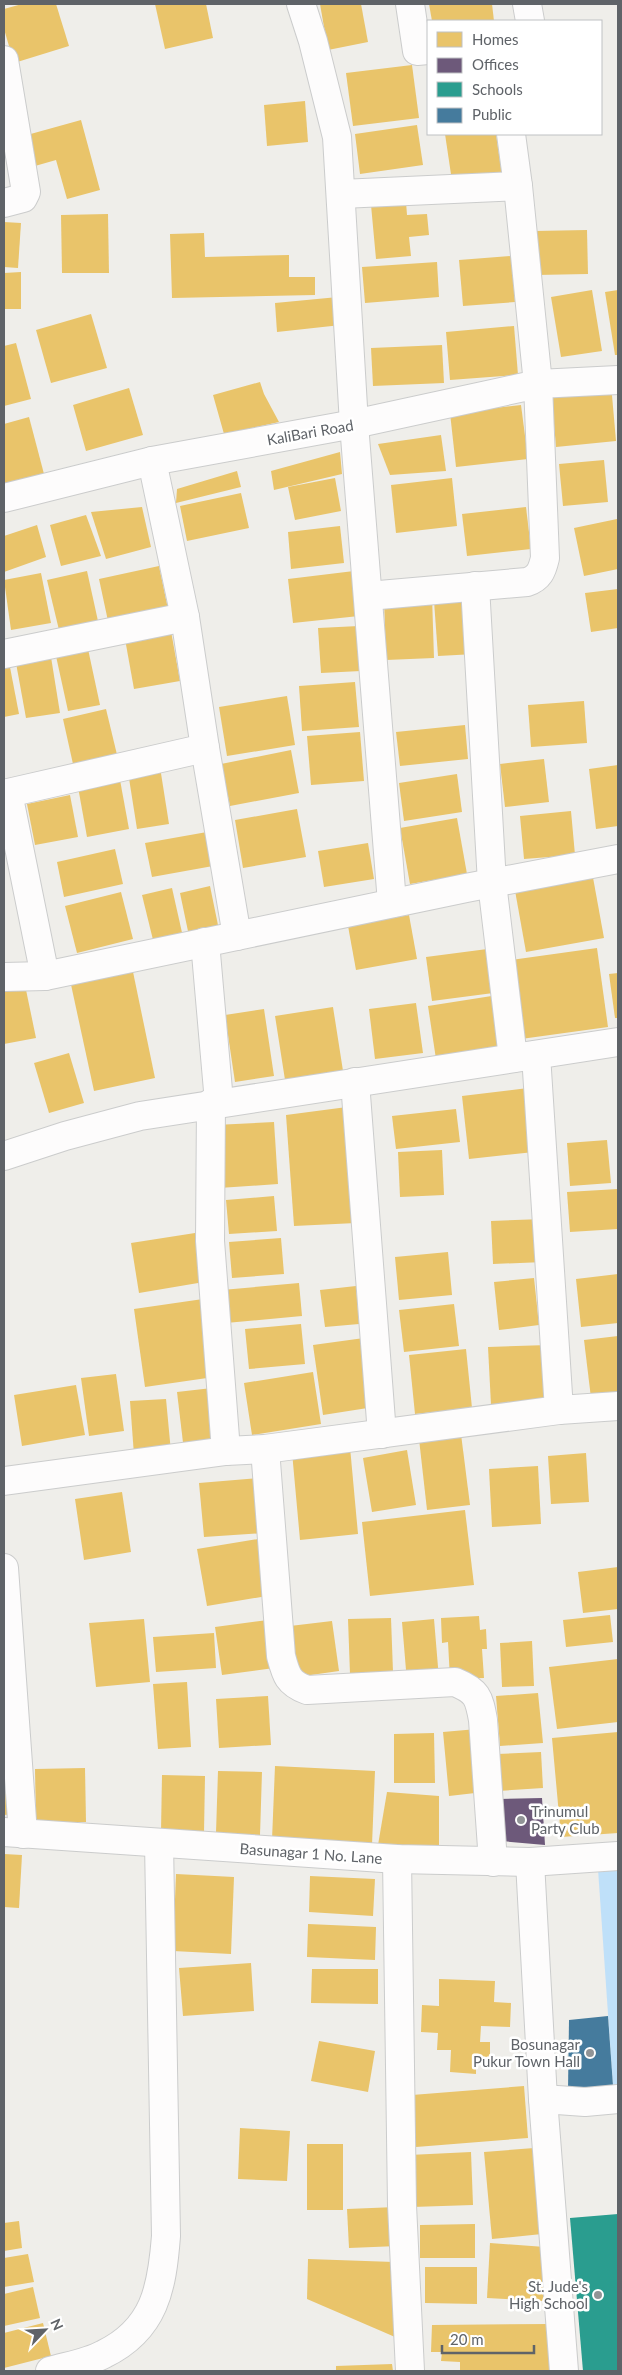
<svg xmlns="http://www.w3.org/2000/svg" width="622" height="2375" font-family="Lato,sans-serif">
<style>
.water{fill:#bfe0f9}
.homes{fill:#e9c46a}
.offices{fill:#6d597a}
.schools{fill:#2a9d8f}
.public{fill:#457b9d}
.lines{fill:none;stroke-linecap:round;stroke-linejoin:round}
.minor-casing{stroke:#cbcccc;stroke-width:30}
.minor{stroke:#fdfcfc;stroke-width:28}
.poi-dot{fill:#919496;stroke:#fff;stroke-width:2}
.labels{text-anchor:middle;dominant-baseline:central;stroke-width:5;stroke-linejoin:round;paint-order:stroke}
.street-label{font-size:15px;fill:#5f6368;stroke:#fff}
.poi-label{font-size:15px;fill:#5f6368;stroke:#fff;text-anchor:end}
</style>
<rect width="100%" height="100%" fill="#efeeea"/>
<!-- water -->
<polygon class="water" points="618,1868 618,2085 613,2086 598,1869"/>
<!-- homes -->
<g class="homes">
<polygon points="22,4 56,4 69,46 14,63 4,29 4,9"/>
<polygon points="155,4 206,4 213,38 165,49"/>
<polygon points="320,4 361,4 368,42 328,50"/>
<polygon points="429,4 492,4 494,21 432,21"/>
<polygon points="412,65 419,118 353,126 346,73"/>
<polygon points="305,101 308,142 267,146 264,105"/>
<polygon points="81,120 100,190 67,199 56,160 35,166 27,135"/>
<polygon points="417,125 423,165 360,174 355,134"/>
<polygon points="445,134 496,134 502,175 452,181"/>
<polygon points="406,202 407,215 427,214 429,235 409,237 411,256 376,259 371,205"/>
<polygon points="108,214 109,273 62,273 61,215"/>
<polygon points="4,222 21,223 18,268 4,267"/>
<polygon points="587,230 588,274 536,275 535,231"/>
<polygon points="204,233 205,257 289,255 289,277 315,277 315,295 172,298 170,234"/>
<polygon points="511,256 515,302 463,306 459,260"/>
<polygon points="437,262 439,297 365,303 362,267"/>
<polygon points="21,272 21,309 4,309 4,273"/>
<polygon points="592,290 602,351 561,357 551,297"/>
<polygon points="618,290 618,355 615,355 605,292"/>
<polygon points="338,297 341,325 277,332 275,303"/>
<polygon points="91,314 107,368 51,383 36,330"/>
<polygon points="514,326 518,375 450,380 446,332"/>
<polygon points="16,343 31,399 4,406 4,346"/>
<polygon points="442,345 444,383 373,386 371,348"/>
<polygon points="260,382 264,394 279,422 224,434 213,395"/>
<polygon points="611,384 616,441 556,447 551,389"/>
<polygon points="129,388 143,435 86,451 73,405"/>
<polygon points="521,405 528,459 456,467 450,413"/>
<polygon points="29,417 44,474 4,485 4,424"/>
<polygon points="441,435 446,471 390,475 378,444"/>
<polygon points="340,452 342,474 274,490 271,471"/>
<polygon points="604,460 608,502 563,506 559,464"/>
<polygon points="237,471 241,487 176,503 177,489"/>
<polygon points="335,478 341,511 295,520 288,487"/>
<polygon points="452,478 457,526 396,533 391,485"/>
<polygon points="241,493 249,528 187,541 180,506"/>
<polygon points="142,507 151,547 106,559 91,512"/>
<polygon points="526,507 531,549 467,556 462,514"/>
<polygon points="86,515 101,556 61,566 50,525"/>
<polygon points="617,519 618,569 584,576 574,528"/>
<polygon points="37,525 46,557 4,572 4,536"/>
<polygon points="340,526 344,563 291,569 288,532"/>
<polygon points="159,566 168,609 108,621 99,579"/>
<polygon points="87,571 98,621 59,630 47,580"/>
<polygon points="354,571 359,616 293,623 288,579"/>
<polygon points="41,573 51,623 11,630 4,580"/>
<polygon points="618,589 618,628 591,632 585,593"/>
<polygon points="432,596 434,658 386,660 384,598"/>
<polygon points="472,599 475,654 438,656 434,601"/>
<polygon points="359,626 361,671 321,673 318,628"/>
<polygon points="171,631 180,681 134,689 125,639"/>
<polygon points="88,649 100,705 68,711 56,656"/>
<polygon points="51,657 60,713 26,718 16,663"/>
<polygon points="9,662 19,714 4,717 4,663"/>
<polygon points="355,682 359,727 302,731 299,686"/>
<polygon points="287,696 295,745 227,756 219,707"/>
<polygon points="584,701 587,743 531,747 528,705"/>
<polygon points="106,709 119,763 75,773 63,719"/>
<polygon points="465,725 468,759 400,766 396,732"/>
<polygon points="360,732 364,781 311,785 307,736"/>
<polygon points="291,750 299,793 230,806 221,764"/>
<polygon points="544,759 549,802 505,807 500,764"/>
<polygon points="618,765 618,826 596,829 589,769"/>
<polygon points="160,767 169,824 137,829 128,772"/>
<polygon points="457,774 462,812 404,821 399,783"/>
<polygon points="120,780 129,829 87,837 78,787"/>
<polygon points="70,795 78,837 35,845 27,804"/>
<polygon points="297,809 306,857 243,868 235,820"/>
<polygon points="571,811 575,855 524,859 520,816"/>
<polygon points="457,818 467,874 410,884 400,828"/>
<polygon points="207,832 213,866 152,877 145,843"/>
<polygon points="368,843 374,879 324,887 318,851"/>
<polygon points="115,849 123,884 64,897 57,862"/>
<polygon points="592,872 604,938 526,952 514,885"/>
<polygon points="210,886 219,930 189,936 180,893"/>
<polygon points="172,888 183,937 154,944 142,895"/>
<polygon points="121,892 133,939 77,953 65,906"/>
<polygon points="409,915 417,959 356,970 348,926"/>
<polygon points="495,948 501,992 432,1001 426,957"/>
<polygon points="597,948 608,1027 521,1039 511,960"/>
<polygon points="132,967 155,1078 94,1091 70,980"/>
<polygon points="618,973 618,1018 615,1018 609,974"/>
<polygon points="25,985 36,1038 4,1044 4,990"/>
<polygon points="498,995 506,1049 436,1059 428,1006"/>
<polygon points="416,1003 423,1053 375,1059 369,1009"/>
<polygon points="333,1007 343,1071 285,1080 275,1016"/>
<polygon points="264,1009 274,1076 235,1082 225,1015"/>
<polygon points="69,1053 84,1103 49,1113 34,1063"/>
<polygon points="528,1088 534,1152 469,1159 462,1096"/>
<polygon points="347,1107 356,1223 294,1226 286,1115"/>
<polygon points="456,1109 460,1142 396,1149 392,1116"/>
<polygon points="274,1122 278,1184 219,1188 215,1125"/>
<polygon points="607,1140 611,1183 570,1186 567,1143"/>
<polygon points="442,1150 444,1195 400,1197 398,1152"/>
<polygon points="618,1189 618,1229 570,1232 567,1192"/>
<polygon points="274,1196 277,1231 229,1234 226,1200"/>
<polygon points="543,1219 544,1262 493,1264 491,1221"/>
<polygon points="195,1233 204,1282 139,1293 131,1243"/>
<polygon points="281,1238 284,1274 232,1278 229,1242"/>
<polygon points="448,1252 452,1295 399,1300 395,1257"/>
<polygon points="618,1274 618,1323 581,1327 576,1279"/>
<polygon points="534,1278 539,1325 499,1330 494,1282"/>
<polygon points="299,1283 302,1316 226,1323 222,1290"/>
<polygon points="356,1286 359,1324 325,1327 320,1290"/>
<polygon points="203,1299 214,1377 145,1387 134,1309"/>
<polygon points="454,1304 459,1346 404,1352 399,1310"/>
<polygon points="301,1324 305,1364 249,1369 245,1329"/>
<polygon points="618,1336 618,1395 591,1398 584,1340"/>
<polygon points="364,1338 374,1407 323,1415 313,1345"/>
<polygon points="548,1345 551,1403 491,1405 488,1347"/>
<polygon points="466,1349 472,1408 415,1414 409,1355"/>
<polygon points="313,1372 321,1424 252,1435 244,1383"/>
<polygon points="116,1374 124,1431 89,1436 81,1378"/>
<polygon points="76,1385 85,1435 22,1446 14,1395"/>
<polygon points="212,1388 219,1447 184,1451 177,1392"/>
<polygon points="166,1399 171,1452 134,1455 130,1401"/>
<polygon points="461,1434 470,1505 427,1510 419,1439"/>
<polygon points="350,1447 358,1534 300,1540 292,1452"/>
<polygon points="407,1450 416,1505 372,1512 363,1458"/>
<polygon points="586,1453 589,1502 551,1504 548,1456"/>
<polygon points="538,1466 541,1524 492,1527 489,1469"/>
<polygon points="259,1478 264,1533 204,1537 199,1483"/>
<polygon points="122,1492 131,1552 84,1560 75,1499"/>
<polygon points="465,1510 474,1585 370,1596 362,1522"/>
<polygon points="258,1539 267,1596 207,1606 197,1549"/>
<polygon points="618,1567 618,1609 583,1613 578,1572"/>
<polygon points="610,1615 613,1642 566,1647 563,1620"/>
<polygon points="479,1616 480,1630 486,1629 487,1649 482,1649 484,1678 450,1679 448,1642 442,1643 441,1618"/>
<polygon points="391,1618 393,1672 350,1674 348,1619"/>
<polygon points="144,1619 150,1682 96,1687 89,1623"/>
<polygon points="434,1619 439,1679 407,1682 402,1622"/>
<polygon points="268,1620 274,1668 222,1675 215,1627"/>
<polygon points="332,1621 339,1671 297,1677 290,1626"/>
<polygon points="214,1633 216,1668 156,1672 153,1637"/>
<polygon points="532,1641 534,1686 502,1687 500,1643"/>
<polygon points="618,1659 618,1722 557,1729 549,1667"/>
<polygon points="187,1682 191,1747 158,1749 153,1684"/>
<polygon points="538,1693 543,1743 500,1746 496,1696"/>
<polygon points="268,1696 271,1745 219,1748 216,1699"/>
<polygon points="4,1718 15,1814 4,1815"/>
<polygon points="477,1729 484,1792 449,1796 443,1732"/>
<polygon points="618,1732 618,1833 561,1837 552,1738"/>
<polygon points="434,1733 435,1783 394,1783 394,1734"/>
<polygon points="541,1752 543,1788 498,1791 497,1754"/>
<polygon points="275,1766 375,1771 372,1845 272,1840"/>
<polygon points="85,1768 86,1822 36,1822 35,1769"/>
<polygon points="218,1771 262,1772 260,1835 216,1833"/>
<polygon points="162,1775 205,1776 204,1833 161,1832"/>
<polygon points="387,1792 439,1796 439,1851 378,1845"/>
<polygon points="4,1854 22,1855 19,1908 4,1907"/>
<polygon points="176,1874 234,1877 231,1954 173,1951"/>
<polygon points="310,1876 375,1879 373,1916 309,1912"/>
<polygon points="308,1924 376,1927 375,1960 307,1957"/>
<polygon points="251,1963 254,2011 183,2016 179,1968"/>
<polygon points="312,1969 378,1969 378,2004 311,2003"/>
<polygon points="439,1979 495,1981 494,2002 511,2003 510,2027 481,2026 480,2042 490,2042 490,2065 476,2065 476,2074 450,2072 451,2050 437,2050 438,2033 421,2032 422,2005 439,2006"/>
<polygon points="319,2041 375,2051 368,2092 311,2081"/>
<polygon points="524,2086 528,2138 416,2147 412,2095"/>
<polygon points="240,2128 290,2131 287,2181 238,2179"/>
<rect x="307" y="2144" width="36" height="66"/>
<polygon points="534,2148 542,2234 492,2239 484,2152"/>
<polygon points="471,2152 473,2205 412,2207 409,2155"/>
<polygon points="396,2207 398,2246 349,2248 347,2209"/>
<polygon points="19,2221 22,2248 4,2251 4,2223"/>
<polygon points="475,2224 475,2258 420,2258 420,2225"/>
<polygon points="490,2243 545,2247 543,2301 487,2298"/>
<polygon points="28,2254 34,2282 4,2287 4,2258"/>
<polygon points="308,2259 394,2262 395,2337 307,2299"/>
<polygon points="425,2267 477,2267 477,2304 425,2303"/>
<polygon points="33,2287 40,2318 4,2326 4,2294"/>
<polygon points="43,2323 51,2356 4,2368 4,2333"/>
<polygon points="550,2324 549,2371 460,2371 460,2362 441,2361 442,2352 431,2352 432,2325"/>
<polygon points="392,2364 393,2371 336,2371 336,2366"/>
</g>
<!-- offices -->
<polygon class="offices" points="542,1798 545,1845 501,1841 498,1799"/>
<!-- schools -->
<polygon class="schools" points="618,2214 618,2371 583,2371 570,2218"/>
<!-- public -->
<polygon class="public" points="608,2016 613,2086 568,2090 569,2020"/>
<g class="lines">
<defs>
<g id="minor">
<polyline points="301,4 313,41 337,137 354,424 392,903"/>
<polyline points="410,4 417,51 428,50"/>
<polyline points="527,4 530,21"/>
<polyline points="4,60 26,192 23,198 4,203"/>
<polyline points="511,134 518,186"/>
<path d="M 341,194 L 518,186 L 538,384 L 545,558 C 542,571 539,578 527,582 L 368,596"/>
<polyline points="4,498 152,461 354,424 538,384 618,380"/>
<polyline points="475,586 492,883 513,1058"/>
<polyline points="4,654 185,617"/>
<polyline points="205,748 237,936"/>
<polyline points="205,942 219,1102"/>
<polyline points="45,976 8,793 205,748 185,617 152,461"/>
<polyline points="4,977 45,976 466,888 618,859"/>
<polyline points="536,1055 559,1410"/>
<polyline points="355,1082 382,1434"/>
<polyline points="211,1103 210,1241 226,1451"/>
<polyline points="4,1156 65,1136 140,1116 618,1042"/>
<path d="M 265,1449 L 281,1656 C 286,1675 288,1683 307,1690 L 455,1682 C 477,1691 479,1697 483,1720 L 493,1862"/>
<polyline points="4,1481 226,1451 265,1449 559,1410 618,1406"/>
<polyline points="4,1568 23,1834"/>
<polyline points="4,1832 397,1859 530,1862 618,1856"/>
<polyline points="397,1859 402,2205 410,2371"/>
<polyline points="530,1862 543,2099 564,2371"/>
<polyline points="543,2099 585,2102 618,2099"/>
<path d="M 50,2371 C 67,2366 88,2363 104,2354 C 155,2329 162,2288 166,2236 L 159,1843"/>
</g>
</defs>
<!-- minor casing -->
<use href="#minor" class="minor-casing"/>
<!-- minor -->
<use href="#minor" class="minor"/>
</g>
<!-- markers -->
<g class="poi-dot">
<circle cx="521" cy="1820" r="5"/>
<circle cx="590" cy="2053" r="5"/>
<circle cx="598" cy="2295" r="5"/>
</g>
<g class="labels">
<!-- street labels -->
<g class="street-label">
<text transform="translate(310 432) rotate(-10)">KaliBari Road</text>
<text transform="translate(311 1853) rotate(4)">Basunagar 1 No. Lane</text>
</g>
<!-- poi labels -->
<g class="poi-label">
<text x="531" y="1811" text-anchor="start">Trinumul<tspan x="531" dy="17">Party Club</tspan></text>
<text x="580" y="2044">Bosunagar<tspan x="580" dy="17">Pukur Town Hall</tspan></text>
<text x="588" y="2286">St. Jude's<tspan x="588" dy="17">High School</tspan></text>
</g>
</g>
<!-- border -->
<rect width="622" height="2375" fill="none" stroke="#5f6368" stroke-width="10"/>
<!-- legend -->
<rect x="427" y="20" width="175" height="115" fill="#ffffff" stroke="#bfc1c3"/>
<rect x="437" y="32" width="25" height="15" fill="#e9c46a" stroke="#bfc1c3"/>
<text x="472" y="45" font-size="15" fill="#5f6368">Homes</text>
<rect x="437" y="58" width="25" height="15" fill="#6d597a" stroke="#bfc1c3"/>
<text x="472" y="70" font-size="15" fill="#5f6368">Offices</text>
<rect x="437" y="82" width="25" height="15" fill="#2a9d8f" stroke="#bfc1c3"/>
<text x="472" y="95" font-size="15" fill="#5f6368">Schools</text>
<rect x="437" y="108" width="25" height="15" fill="#457b9d" stroke="#bfc1c3"/>
<text x="472" y="120" font-size="15" fill="#5f6368">Public</text>
<!-- north arrow -->
<g transform="translate(45 2330) rotate(65)" stroke="#ffffff" stroke-width="4" paint-order="stroke">
<path d="M0-4L9 19L0 12L-9 19Z" fill="#5f6368"/>
<text y="-8" font-size="14" font-weight="bold" text-anchor="middle" fill="#5f6368">N</text>
</g>
<!-- scale -->
<path d="M442 2345v8h92v-8" fill="none" stroke="#5f6368" stroke-width="2.5"/>
<text x="450" y="2345" font-size="15" fill="#5f6368" stroke="#ffffff" stroke-width="4" paint-order="stroke">20 m</text>
</svg>
